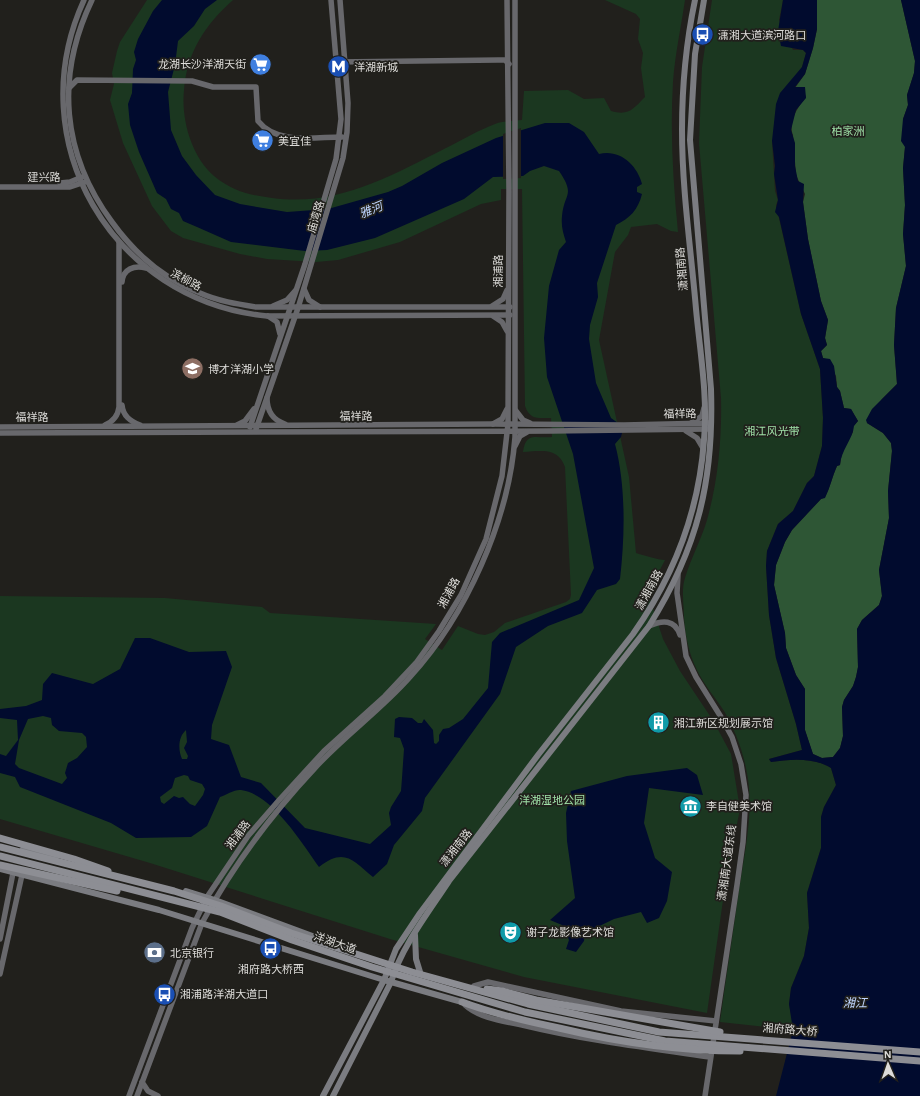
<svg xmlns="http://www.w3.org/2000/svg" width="920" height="1096" font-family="'Alegreya Sans','Noto Sans SC',sans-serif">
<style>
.green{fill:#1b3720}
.forest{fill:#2e5635}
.water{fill:#010b2e;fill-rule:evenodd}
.pier{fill:#21201c}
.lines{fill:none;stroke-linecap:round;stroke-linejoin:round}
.secondary{stroke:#68686c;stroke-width:5.5}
.primary{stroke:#7b7c81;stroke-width:6}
.highway{stroke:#8d8e94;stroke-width:7}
.labels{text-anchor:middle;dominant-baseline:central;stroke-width:3.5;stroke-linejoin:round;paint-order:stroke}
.poi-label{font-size:11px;fill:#dddcd9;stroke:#21201c;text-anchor:start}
.park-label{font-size:11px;fill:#9fe0a7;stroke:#21201c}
.street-label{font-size:11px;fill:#dddcd9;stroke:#21201c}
.water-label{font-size:12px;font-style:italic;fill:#bfd5fe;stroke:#21201c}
</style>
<rect width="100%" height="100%" fill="#21201c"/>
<!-- green -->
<g class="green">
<path d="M 147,0 L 233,0 C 205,25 187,52 184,90 C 181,119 191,156 214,176 C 232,191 249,195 272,198 C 338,207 390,176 446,148 C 462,140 479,130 495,124 C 503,121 514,121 522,120 L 524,91 L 568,90 L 584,99 L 604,98 L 611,111 C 629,116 633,109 645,97 L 641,68 L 643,53 L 638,39 L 640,19 L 636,14 L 605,0 L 685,0 C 681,27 675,55 673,82 C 670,132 673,182 678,232 L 671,231 L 657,224 L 631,227 L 628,235 L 615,252 L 599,340 L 629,477 L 636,553 C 643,555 658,560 665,560 L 648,593 L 663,639 L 680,671 L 714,722 L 731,754 L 740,809 L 726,879 L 707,1013 L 524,977 L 390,939 L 150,863 L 0,819 L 0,596 L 165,598 L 262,607 L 270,613 L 436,624 L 425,639 L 442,650 L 458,626 L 478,634 L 485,635 L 494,632 L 505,623 L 566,602 L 570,599 L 571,595 L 565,467 C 558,447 541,451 523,452 C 526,431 536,439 552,437 L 551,418 C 538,418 530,420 525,406 L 522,189 L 501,189 L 501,200 L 481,204 L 400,242 L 338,260 L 316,262 L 267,259 L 240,254 L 183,238 L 171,231 L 152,206 L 123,143 L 110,100 L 114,84 L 112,73 L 117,51 L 120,42 Z"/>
<path d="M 712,0 L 783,0 L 779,20 L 793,50 L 803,50 L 806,53 L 802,67 L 797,75 L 772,141 L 775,191 L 778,200 L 776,205 L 801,314 L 820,369 L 823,418 L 822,446 L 814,476 L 807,483 L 793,511 L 778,524 L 767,551 L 766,566 L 769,615 L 776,658 L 796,724 L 802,750 L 769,759 L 771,762 C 790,759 813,757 831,768 L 836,785 L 824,807 L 821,817 L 821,848 L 807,893 L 809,928 L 804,956 L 791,988 L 789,1004 L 794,1030 L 720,1022 C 726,978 733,934 739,890 C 745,850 755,808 746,768 C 742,748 734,728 724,711 C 715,697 704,685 697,670 C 689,654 685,635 684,617 C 684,605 681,590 685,578 C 691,558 701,540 707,520 C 718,481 722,439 721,398 L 699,143 L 702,67 Z"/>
</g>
<!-- forest -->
<path class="forest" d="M 817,0 L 901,0 L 915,61 L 914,73 L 907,95 L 908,105 L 903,119 L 905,147 L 903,168 L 905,205 L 903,234 L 906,266 L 896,308 L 894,345 L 897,384 L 882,399 L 867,423 L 883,433 L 891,443 L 892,451 L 888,491 L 889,518 L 879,570 L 882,596 L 879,605 L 862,620 L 857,629 L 858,667 L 856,677 L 853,686 L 844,700 L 842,707 L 843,736 L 840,748 L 833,757 L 822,758 L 813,754 L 805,730 L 805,689 L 796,675 L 786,648 L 785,633 L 774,585 L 776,565 L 785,542 L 792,530 L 821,499 L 825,497 C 830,488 832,477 837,466 L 840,465 L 842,452 L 853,432 L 853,426 L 858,421 L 851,409 L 844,408 L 840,391 L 837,387 L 836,376 L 825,359 L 823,358 L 821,351 L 827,345 L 825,338 L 828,320 L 821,301 L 808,239 L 803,202 L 805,194 L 796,175 L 793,135 C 788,122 797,108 806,97 L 802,87 L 795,88 L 805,74 L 813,48 L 817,29 Z"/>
<!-- water -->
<g class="water">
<path d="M 162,0 L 217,0 L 205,9 L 194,26 L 178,41 L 175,65 L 168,92 L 171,130 L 182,156 L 196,175 L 215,195 L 240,204 L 287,212 L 328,209 L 388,192 L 402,186 L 442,163 L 496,138 L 545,123 L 569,123 L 584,132 L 599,154 C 620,149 637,165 642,184 L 637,187 L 637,192 L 642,194 C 638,210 630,218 616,225 L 597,283 L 598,297 L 590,325 L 589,339 L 596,383 L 611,418 L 618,423 L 622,433 L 621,437 L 615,444 C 626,486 625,536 620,579 L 616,584 L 597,590 L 582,613 L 548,626 L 516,647 L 500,694 L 425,798 L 422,811 L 394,845 L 387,864 L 373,877 C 353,860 344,847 319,867 C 302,843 272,794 241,790 C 235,789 226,795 220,797 L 207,826 L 191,837 L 136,838 L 111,823 L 20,787 L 15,777 L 0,773 L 0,754 L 6,756 L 18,740 L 17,720 L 0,718 L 0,709 L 26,706 L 42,700 L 43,684 L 52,673 L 93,684 L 120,669 L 135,638 L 150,638 L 189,652 L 226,651 L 232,667 L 212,725 L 211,739 L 229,745 L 241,777 L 261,783 L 305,828 L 370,844 L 391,825 L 389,813 L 391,807 L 401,791 L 402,778 L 404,749 L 400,738 L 394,737 L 395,719 L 399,717 L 412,718 L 418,723 L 422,723 L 424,719 L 433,730 L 434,743 L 436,744 L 439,741 L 439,735 L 443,729 L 449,728 L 463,719 L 488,688 L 492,642 L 500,633 L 579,600 L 594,568 L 573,454 L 547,377 L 544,338 L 549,286 L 559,250 L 566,242 C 563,233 561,226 562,216 C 564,193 576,196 559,171 L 544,166 L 530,171 L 523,176 L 493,177 L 464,199 L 375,238 L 327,250 L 305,251 L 231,242 L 197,227 L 183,221 L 179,213 L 171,209 L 166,199 L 157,193 L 139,152 L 130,125 L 128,104 L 132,93 L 133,69 L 136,60 L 134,52 L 138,39 L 153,11 ZM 43,716 L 51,718 L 52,725 L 59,731 L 82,733 L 86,737 L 87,747 L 77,758 L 68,763 L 65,773 L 67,778 L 62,784 L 19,768 L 15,764 L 19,740 L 28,719 ZM 186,730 L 187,742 L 184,748 L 188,756 L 187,759 L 182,759 C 178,750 178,737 186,730 ZM 184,775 L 188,776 L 190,780 L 202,784 L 205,789 L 203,795 L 195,806 L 190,804 L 183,797 L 179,798 L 174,796 L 164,804 L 161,802 L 160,797 L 172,788 L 175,778 Z"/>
<path d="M 783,0 L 817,0 L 817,29 L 813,48 L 805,74 L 795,87 L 805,87 L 806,98 L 796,110 L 791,130 L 795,143 L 795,166 L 798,181 L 804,184 L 803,202 L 808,239 L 821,301 L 828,320 L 825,338 L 827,345 L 821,351 L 823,358 L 830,359 L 834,366 L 837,387 L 840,391 L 844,408 L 851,409 L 858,421 L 854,426 C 853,439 841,450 840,465 L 837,466 C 832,477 830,488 825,498 L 821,499 L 792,530 L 785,542 L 776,565 L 774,585 L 785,633 L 786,648 L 796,675 L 805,689 L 805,730 L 813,754 L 822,758 L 833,757 L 840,748 L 843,736 L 842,707 L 844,700 L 853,686 L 856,677 L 858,667 L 857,629 L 862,620 L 879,605 L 882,596 L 879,570 L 889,518 L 888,491 L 892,451 L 891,443 L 883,433 L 867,423 L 866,420 L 872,409 L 897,384 L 894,345 L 896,308 L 906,266 L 903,234 L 905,205 L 903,168 L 905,147 L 901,141 L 903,119 L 908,105 L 907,95 L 914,73 L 915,61 L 901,0 L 920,0 L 920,1096 L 776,1096 L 793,1030 L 789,1004 L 791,988 L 804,956 L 809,928 L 807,893 L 821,848 L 821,817 L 824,807 L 836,785 L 831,768 C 813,757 790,759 771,762 L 769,759 L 802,750 L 796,724 L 776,658 L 769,615 L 766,566 L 767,551 L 778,524 L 793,511 L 807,483 L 814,476 L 822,446 L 823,418 L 820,369 L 801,314 L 779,217 L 775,212 L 778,200 L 774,174 L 775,166 L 772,141 L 776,104 L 780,93 L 802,67 L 806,53 L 803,50 L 781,46 L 778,31 Z"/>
<polygon points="687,768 697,775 703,795 649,788 644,823 655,858 672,872 667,901 659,918 647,923 641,912 614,919 585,933 584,941 576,952 566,949 569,940 562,925 550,920 575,898 567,841 566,813 571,791 627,776"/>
</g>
<!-- pier -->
<polygon class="pier" points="521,128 521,178 503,179 503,134"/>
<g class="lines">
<!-- secondary -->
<g class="secondary">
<path d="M 84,0 C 19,141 112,301 267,316 L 510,315"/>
<path d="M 92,0 C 55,77 62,154 112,222 C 135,254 164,279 200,293 C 218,301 237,304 256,307 L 510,307"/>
<polyline points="337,62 498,60 505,60 509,64"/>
<path d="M 69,88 L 77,80 L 192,81 L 213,87 L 256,87 L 258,121 C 277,145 314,137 342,137"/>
<polyline points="60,183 70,182 82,177"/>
<polyline points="0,187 70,187 85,182"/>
<path d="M 122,282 C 123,269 134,265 146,268"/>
<polyline points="304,289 309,300 320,307"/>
<polyline points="273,306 287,300 295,291"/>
<polyline points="492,306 503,299 507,290"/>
<polyline points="268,316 277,322 280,334"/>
<polyline points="493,316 502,322 507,331"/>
<path d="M 267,398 C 267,412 273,420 285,424"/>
<path d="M 122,405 C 123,416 130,421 140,425"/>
<polyline points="516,411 523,420 530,423"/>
<polyline points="691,423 702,416 704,408"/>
<polyline points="493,424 502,419 507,409"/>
<path d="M 105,425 C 112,422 118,416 119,407 L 119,242"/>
<polyline points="237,425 245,421 254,409"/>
<polyline points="0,427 493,424 624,425 710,423"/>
<polyline points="250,427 305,264 336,159 341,119 331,0"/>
<polyline points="256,429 298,308 343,158 347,132 348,103 340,0"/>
<polyline points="686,431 697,438 703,448"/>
<polyline points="0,433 551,431 708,429"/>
<polyline points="515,446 520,436 527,432"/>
<polyline points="678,575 677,593 686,656 696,677 721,717 732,737 741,764 746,795 743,842 737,885 705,1096"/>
<path d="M 649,626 C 662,620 675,619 680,635"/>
<polyline points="0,939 13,873"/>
<polyline points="0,974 22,875"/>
<polyline points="474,986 488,982 621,1011 716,1021"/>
<path d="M 465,1005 C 479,1018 503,1021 522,1025 C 584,1040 647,1048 710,1057"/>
<polyline points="142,1082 148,1091 158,1096"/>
<polyline points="129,1096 192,928 207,897 248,836 280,799 324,751 385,696 416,663 439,631 461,595 486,539 502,476 508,424 509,191 507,0"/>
<path d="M 137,1096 L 202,923 C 232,867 271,815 314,769 C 344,736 381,710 410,677 C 466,616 509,520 515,437 L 515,0"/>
</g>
<!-- primary -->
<g class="primary">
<polyline points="23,849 55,857"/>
<polyline points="0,869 159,910 384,980 462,1002"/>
<polyline points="186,891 215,900 326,941"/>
<polyline points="415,935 416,959 420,972"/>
<path d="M 323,1096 L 384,980 L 396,949 L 420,913 L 538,755 L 633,634 C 674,576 699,511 704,440 C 708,397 700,352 696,309 C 691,250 682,190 682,130 C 682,86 686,43 695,0"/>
<path d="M 333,1096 L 391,982 C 402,946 428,913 449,881 L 649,626 C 698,548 714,480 711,389 L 690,140 L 695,54 L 704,0"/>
</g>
<!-- highway -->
<g class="highway">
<polyline points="0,838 74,859 108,871"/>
<polyline points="0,847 174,891 221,906 291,933 412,972 528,1004 659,1032 920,1052"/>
<polyline points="0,856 220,912 292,940 372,967 525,1012 665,1041 920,1061"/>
<polyline points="0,865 117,891"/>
<polyline points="487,989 502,991 536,1000 720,1032"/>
<path d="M 462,1002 C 494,1014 525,1021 559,1028 C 618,1042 679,1051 740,1051"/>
</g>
</g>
<!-- icons -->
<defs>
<symbol id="bus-disc" viewBox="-11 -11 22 22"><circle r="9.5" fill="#1a4fb4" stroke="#21201c"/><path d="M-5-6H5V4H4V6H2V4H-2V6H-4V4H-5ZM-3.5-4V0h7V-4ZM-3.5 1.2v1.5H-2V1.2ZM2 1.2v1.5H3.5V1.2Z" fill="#fff"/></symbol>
<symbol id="supermarket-disc" viewBox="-11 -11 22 22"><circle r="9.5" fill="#3f7fe0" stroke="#21201c"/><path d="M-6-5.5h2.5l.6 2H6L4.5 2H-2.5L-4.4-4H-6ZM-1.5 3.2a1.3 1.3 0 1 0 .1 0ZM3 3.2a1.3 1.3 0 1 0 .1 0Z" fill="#fff"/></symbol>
<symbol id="metro-disc" viewBox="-11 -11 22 22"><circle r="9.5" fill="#1a4fb4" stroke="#21201c"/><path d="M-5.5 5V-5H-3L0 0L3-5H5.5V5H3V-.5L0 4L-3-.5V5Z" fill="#fff"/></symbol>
<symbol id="school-disc" viewBox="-11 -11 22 22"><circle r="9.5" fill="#8d6e63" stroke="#21201c"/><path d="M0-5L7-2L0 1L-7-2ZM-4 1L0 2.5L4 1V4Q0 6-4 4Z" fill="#fff"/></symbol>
<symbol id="building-disc" viewBox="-11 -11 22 22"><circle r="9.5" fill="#0f9aa8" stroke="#21201c"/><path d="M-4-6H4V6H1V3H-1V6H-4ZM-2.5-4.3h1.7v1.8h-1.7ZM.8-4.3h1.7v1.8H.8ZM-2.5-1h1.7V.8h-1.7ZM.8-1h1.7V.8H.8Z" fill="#fff"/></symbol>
<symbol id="museum-disc" viewBox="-11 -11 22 22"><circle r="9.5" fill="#0f9aa8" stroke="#21201c"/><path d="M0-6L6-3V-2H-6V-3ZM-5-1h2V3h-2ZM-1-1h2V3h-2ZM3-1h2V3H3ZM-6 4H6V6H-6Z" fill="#fff"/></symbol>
<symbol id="theatre-disc" viewBox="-11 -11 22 22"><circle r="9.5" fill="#0f9aa8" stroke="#21201c"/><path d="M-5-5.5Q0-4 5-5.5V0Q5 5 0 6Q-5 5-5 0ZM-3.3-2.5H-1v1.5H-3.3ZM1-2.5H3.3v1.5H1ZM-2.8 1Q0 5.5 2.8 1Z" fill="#fff"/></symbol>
<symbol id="bank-disc" viewBox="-11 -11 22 22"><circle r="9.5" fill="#5c6f8a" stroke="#21201c"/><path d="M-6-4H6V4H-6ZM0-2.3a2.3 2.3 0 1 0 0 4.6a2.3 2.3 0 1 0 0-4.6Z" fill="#fff"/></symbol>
</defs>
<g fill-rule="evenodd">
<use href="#bus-disc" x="690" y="22" width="25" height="25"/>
<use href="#supermarket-disc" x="248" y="52" width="25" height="25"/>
<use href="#metro-disc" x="326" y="54" width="25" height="25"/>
<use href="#supermarket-disc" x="250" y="128" width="25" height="25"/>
<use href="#school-disc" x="180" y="356" width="25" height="25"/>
<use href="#building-disc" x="646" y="710" width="25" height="25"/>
<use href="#museum-disc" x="678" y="794" width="25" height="25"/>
<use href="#theatre-disc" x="498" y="920" width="25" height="25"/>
<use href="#bus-disc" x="258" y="936" width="25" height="25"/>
<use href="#bank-disc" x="142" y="940" width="25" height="25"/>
<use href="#bus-disc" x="152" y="982" width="25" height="25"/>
</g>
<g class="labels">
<!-- poi labels -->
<g class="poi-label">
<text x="718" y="35">潇湘大道滨河路口</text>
<text x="246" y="64" text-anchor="end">龙湖长沙洋湖天街</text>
<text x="354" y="67">洋湖新城</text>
<text x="278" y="141">美宜佳</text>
<text x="208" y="369">博才洋湖小学</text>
<text x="674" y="723">湘江新区规划展示馆</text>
<text x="706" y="806">李自健美术馆</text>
<text x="526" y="932">谢子龙影像艺术馆</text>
<text x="170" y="953">北京银行</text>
<text x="271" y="969" text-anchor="middle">湘府路大桥西</text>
<text x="180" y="994">湘浦路洋湖大道口</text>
</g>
<!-- park labels -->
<g class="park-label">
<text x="848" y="131">柏家洲</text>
<text x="772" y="431">湘江风光带</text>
<text x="552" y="800">洋湖湿地公园</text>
</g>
<!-- street labels -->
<g class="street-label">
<text x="44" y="177">建兴路</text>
<text transform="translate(316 217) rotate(-73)">庙湾路</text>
<text transform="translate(682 269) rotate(-95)">潇湘南路</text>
<text transform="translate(498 271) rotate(-90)">湘浦路</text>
<text transform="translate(186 280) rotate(28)">滨柳路</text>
<text transform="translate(680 414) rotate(-1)">福祥路</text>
<text x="356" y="416">福祥路</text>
<text x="32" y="417">福祥路</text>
<text transform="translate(649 590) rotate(-61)">潇湘南路</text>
<text transform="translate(449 593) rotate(-62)">湘浦路</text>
<text transform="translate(238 835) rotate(-53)">湘浦路</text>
<text transform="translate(456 848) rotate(-52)">潇湘南路</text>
<text transform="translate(727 863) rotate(-82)">潇湘南大道东线</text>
<text transform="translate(335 943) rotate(19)">洋湖大道</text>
<text transform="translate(790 1030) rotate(4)">湘府路大桥</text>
</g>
<!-- water labels -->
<g class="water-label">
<text transform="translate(371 210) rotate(-23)">雅河</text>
<text x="855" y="1003">湘江</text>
</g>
</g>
<!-- north arrow -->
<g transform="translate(888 1064) rotate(358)" stroke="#21201c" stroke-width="3" paint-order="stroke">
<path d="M0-3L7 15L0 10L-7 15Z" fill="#dddcd9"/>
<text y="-6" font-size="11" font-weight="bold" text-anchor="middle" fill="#dddcd9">N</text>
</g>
</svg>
